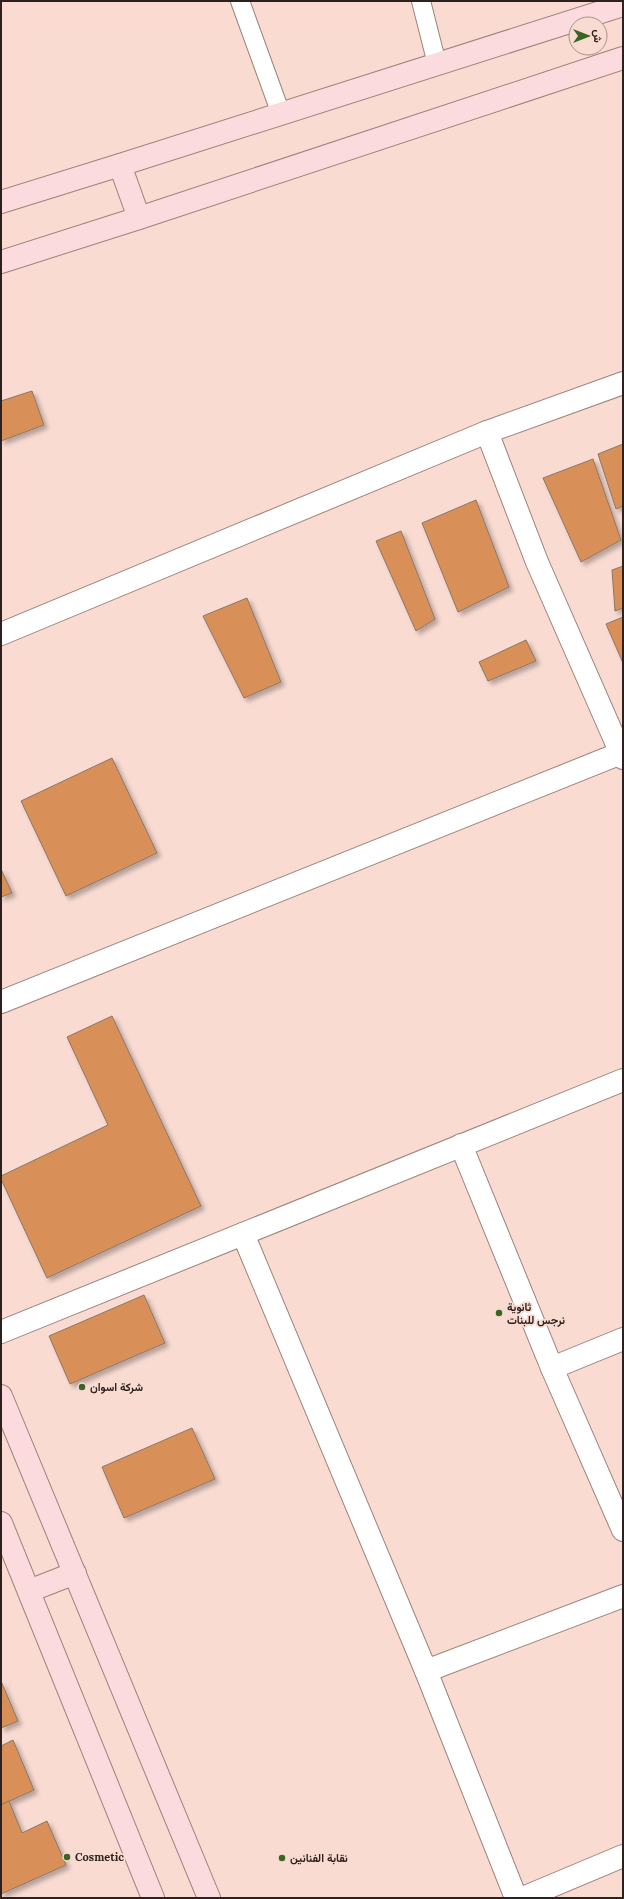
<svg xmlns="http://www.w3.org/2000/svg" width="624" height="1899" font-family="Lora,Vazirmatn,serif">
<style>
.building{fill:#d89059;stroke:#8b7666;filter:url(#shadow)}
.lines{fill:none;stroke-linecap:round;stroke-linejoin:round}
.lane-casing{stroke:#9d827a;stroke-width:20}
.street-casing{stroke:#9d827a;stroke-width:24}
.secondary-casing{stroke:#9d827a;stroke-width:24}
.lane{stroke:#fff;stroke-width:18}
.street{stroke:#fff;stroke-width:22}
.secondary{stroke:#fbdbdd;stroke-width:22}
.poi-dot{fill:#396624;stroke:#f9dbd2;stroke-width:1.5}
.labels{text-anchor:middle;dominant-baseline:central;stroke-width:3.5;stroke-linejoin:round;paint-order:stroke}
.poi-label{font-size:11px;font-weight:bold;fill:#2c211e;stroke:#f9dbd2;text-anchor:start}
</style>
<defs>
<filter id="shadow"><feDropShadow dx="3.5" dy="3.5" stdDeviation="2" flood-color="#0004"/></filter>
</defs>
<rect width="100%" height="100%" fill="#f9dbd2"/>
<!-- building -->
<g class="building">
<polygon points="32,391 44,425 1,441 1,401"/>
<polygon points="623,444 623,506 616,509 598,454"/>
<polygon points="593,459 621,540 581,562 543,478"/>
<polygon points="476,500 509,587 458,612 422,523"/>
<polygon points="401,531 435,619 416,631 376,541"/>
<polygon points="623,566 623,608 615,611 612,570"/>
<polygon points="247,598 281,682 244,698 203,616"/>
<polygon points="623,617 623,663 606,624"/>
<polygon points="526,640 536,661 488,681 479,662"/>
<polygon points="112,758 157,853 66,896 21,801"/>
<polygon points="1,869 12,893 1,897"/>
<polygon points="112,1016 201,1206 47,1278 1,1179 1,1176 108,1125 67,1037"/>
<polygon points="144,1295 165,1343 70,1384 49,1336"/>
<polygon points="192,1428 215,1479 124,1518 102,1467"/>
<polygon points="1,1681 18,1721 1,1728"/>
<polygon points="13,1740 34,1790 1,1805 1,1746"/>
<polygon points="9,1801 22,1833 47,1821 66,1865 1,1894 1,1805"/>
</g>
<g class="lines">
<defs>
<g id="lane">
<polyline points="240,1 281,114"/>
<polyline points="421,1 437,64"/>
</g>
<g id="street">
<polyline points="487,432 537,562 623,758"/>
<polyline points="1,634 487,432 623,383"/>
<polyline points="1,1002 621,753"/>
<polyline points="461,1145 552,1368 623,1530"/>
<polyline points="243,1234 426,1671 516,1898"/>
<polyline points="1,1332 623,1080"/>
<polyline points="552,1368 623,1339"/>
<polyline points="426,1671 623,1596"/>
<polyline points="523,1898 623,1856"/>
</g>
<g id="secondary">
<polyline points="120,165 139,218"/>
<polyline points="1,202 120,165 623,5"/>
<polyline points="1,262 139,218 623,58"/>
<polyline points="1,1396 209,1898"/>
<polyline points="1,1523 153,1898"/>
<polyline points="29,1591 75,1573"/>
</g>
</defs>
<!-- lane casing -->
<use href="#lane" class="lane-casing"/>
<!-- street casing -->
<use href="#street" class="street-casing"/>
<!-- secondary casing -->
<use href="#secondary" class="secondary-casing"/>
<!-- lane -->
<use href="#lane" class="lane"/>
<!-- street -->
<use href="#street" class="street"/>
<!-- secondary -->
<use href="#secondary" class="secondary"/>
</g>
<!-- markers -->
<g class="poi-dot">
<circle cx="499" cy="1313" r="4"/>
<circle cx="82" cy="1387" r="4"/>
<circle cx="67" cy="1857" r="4"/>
<circle cx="282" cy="1858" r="4"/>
</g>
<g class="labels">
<!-- poi labels -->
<g class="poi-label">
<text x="507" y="1307">ثانوية<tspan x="507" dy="13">نرجس للبنات</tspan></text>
<text x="90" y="1387">شركة اسوان</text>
<text x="75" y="1857">Cosmetic</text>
<text x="290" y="1858">نقابة الفنانين</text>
</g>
</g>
<!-- border -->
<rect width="624" height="1899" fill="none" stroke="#2c211e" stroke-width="4"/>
<!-- north arrow -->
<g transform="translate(588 36) rotate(90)"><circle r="19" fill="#f9dbd2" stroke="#a7918a"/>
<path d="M0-3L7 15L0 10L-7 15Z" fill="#396624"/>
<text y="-6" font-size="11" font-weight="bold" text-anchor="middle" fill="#2c211e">ش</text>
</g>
</svg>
